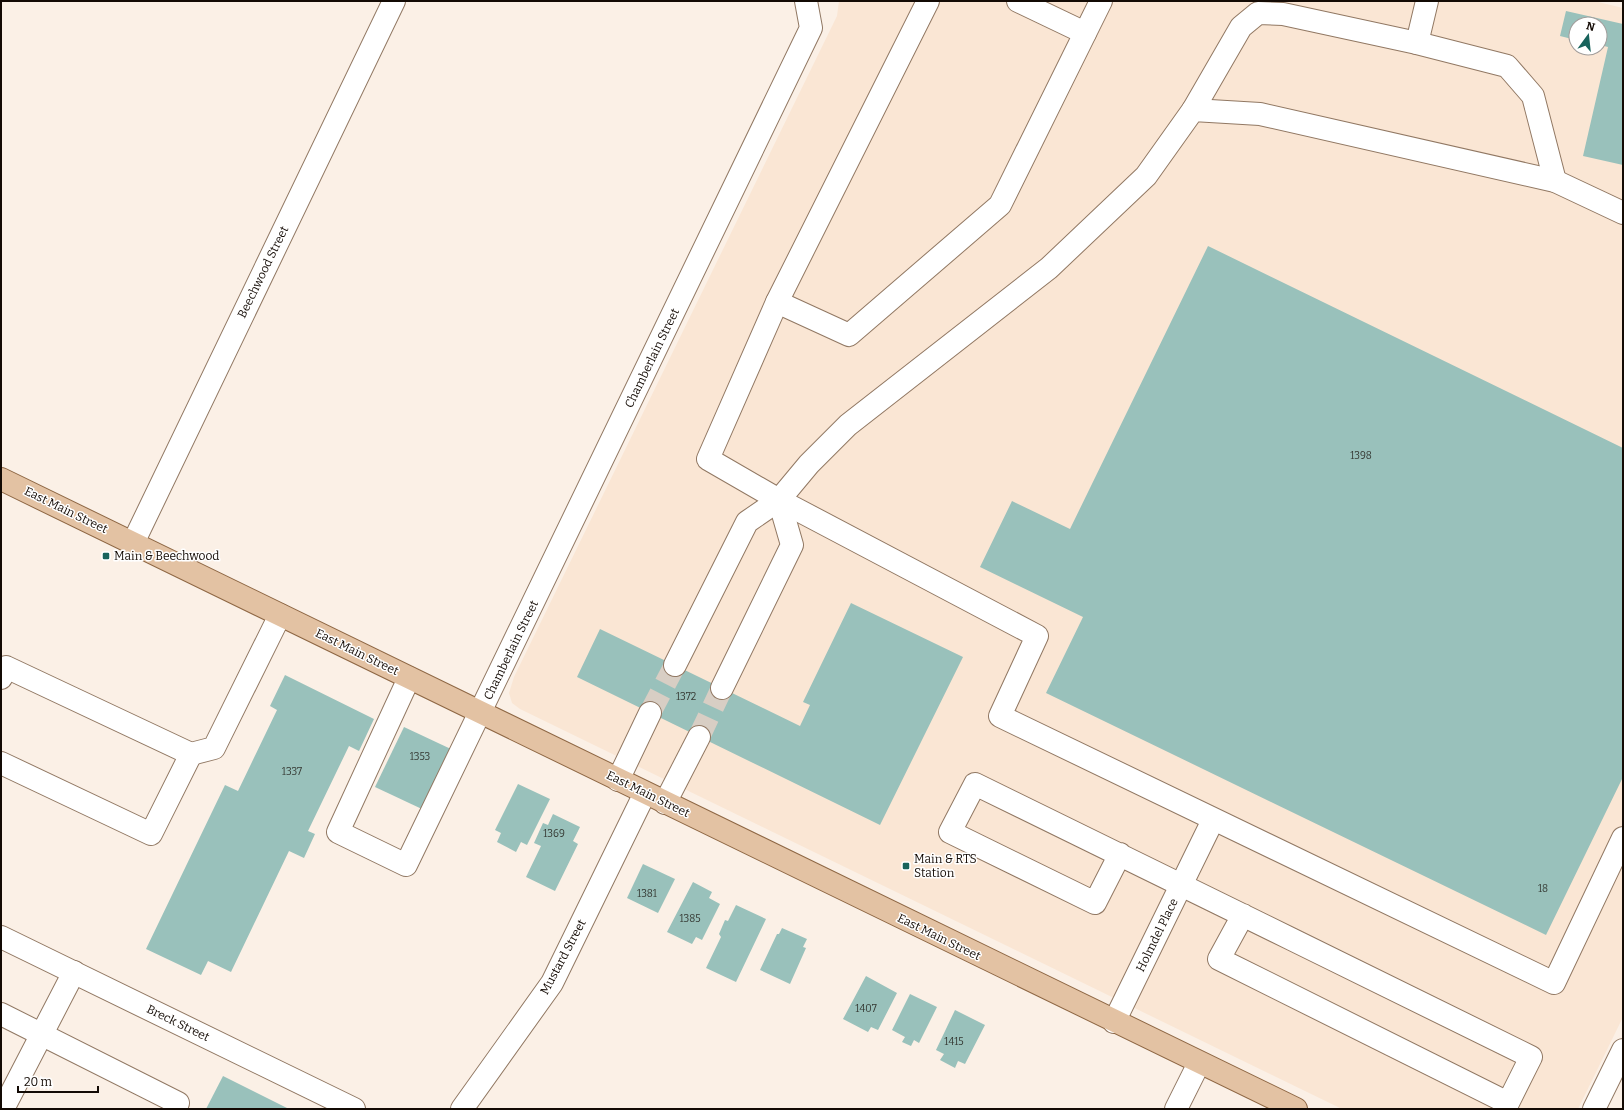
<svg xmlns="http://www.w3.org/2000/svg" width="1624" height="1110" font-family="Bitter,serif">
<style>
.built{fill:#fae6d4;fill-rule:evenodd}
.building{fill:#99c1bb}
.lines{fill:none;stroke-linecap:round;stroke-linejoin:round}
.minor-tunnel{stroke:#d8cec4;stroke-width:22;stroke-dasharray:22 11;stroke-linecap:butt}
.minor-casing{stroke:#917863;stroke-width:24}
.major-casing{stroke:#8e6744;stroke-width:24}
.minor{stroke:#fff;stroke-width:22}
.major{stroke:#e3c2a3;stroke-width:22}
.poi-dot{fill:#18635c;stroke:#fff;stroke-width:1.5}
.labels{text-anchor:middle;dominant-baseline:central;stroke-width:3;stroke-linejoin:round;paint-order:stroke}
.number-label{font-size:10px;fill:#343832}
.street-label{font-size:12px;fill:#130a04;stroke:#fff}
.poi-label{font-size:12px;fill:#130a04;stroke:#fff;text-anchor:start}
</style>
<rect width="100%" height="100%" fill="#fbf0e6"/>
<!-- built -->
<path class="built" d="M 839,1 L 1594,1 L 1623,8 L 1623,1017 L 1578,1109 L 1342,1109 L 520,709 L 512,703 L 509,693 L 514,677 L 837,16 ZM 1576,24 L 1600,24 L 1600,48 L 1576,48 Z"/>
<!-- building -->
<g class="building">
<polygon points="1566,11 1623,24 1623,165 1583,156 1608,47 1600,45 1600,24 1576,24 1576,40 1560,36"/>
<polygon points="1208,246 1623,448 1623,777 1546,935 1046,693 1083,617 980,567 1012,501 1070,529"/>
<polygon points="851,603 963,657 880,825 577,677 600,629 800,726 810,705 803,702"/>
<polygon points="285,675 374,719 359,751 349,746 308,831 315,834 304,858 289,851 231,972 208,961 201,975 146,949 225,785 238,791 277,710 270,706"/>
<polygon points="404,727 453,750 424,810 375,787"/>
<polygon points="518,784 550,799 527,845 521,842 516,852 497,842 501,833 495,830"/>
<polygon points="553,814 580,827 573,841 578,844 555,891 526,877 541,846 534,843 543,823 548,825"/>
<polygon points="643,864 675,879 658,913 627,898"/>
<polygon points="693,882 712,892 709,898 720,904 702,940 696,937 692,944 667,932"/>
<polygon points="736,905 766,919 736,982 706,968 721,937 719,934 725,920 728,921"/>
<polygon points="782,928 807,939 803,947 806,948 790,984 760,970 777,934 779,934"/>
<polygon points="866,976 897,993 878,1030 871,1027 868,1032 843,1019"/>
<polygon points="910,994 937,1007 919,1043 914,1040 911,1046 902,1042 905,1037 892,1030"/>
<polygon points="955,1010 985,1025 965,1064 958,1061 955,1068 940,1060 944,1054 936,1050"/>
<polygon points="223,1076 289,1109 206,1109"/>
</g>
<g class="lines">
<!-- minor-tunnel -->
<g class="minor-tunnel">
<polyline points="650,713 675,665"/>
<polyline points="699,737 722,688"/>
</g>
<defs>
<g id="minor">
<polyline points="928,1 777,302 708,459 779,500 1037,636 1000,716 1554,983 1623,838"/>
<polyline points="1018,1 1085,33"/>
<polyline points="1427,1 1417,43 1507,66 1533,96 1555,181"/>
<polyline points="1193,110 1241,27 1258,13 1283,14 1417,43"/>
<polyline points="777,302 849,335 1000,205 1101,1"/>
<polyline points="133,543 394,1"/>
<polyline points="675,665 747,522 779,500 809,464 848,425 1049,268 1146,176 1193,110 1260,114 1555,181 1623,213"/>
<polyline points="1,678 6,667 191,754 214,748 280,615"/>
<polyline points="409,678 338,832 406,865 811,28 806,1"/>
<polyline points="722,688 792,545 779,500"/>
<polyline points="1,763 151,834 191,754"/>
<polyline points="618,780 650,713"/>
<polyline points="665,803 699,737"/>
<path d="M 1120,854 L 1095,903 L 950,832 L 975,784 C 1160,874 1346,966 1531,1057 L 1508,1103 L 1219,959 L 1243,915"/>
<polyline points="1,937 354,1109"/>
<polyline points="1,1014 178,1103 175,1109"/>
<polyline points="1114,1022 1213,820"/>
<polyline points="3,1109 74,972"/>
<polyline points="462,1109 552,983 645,793"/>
<polyline points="1176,1109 1199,1063"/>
<polyline points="1594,1109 1623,1050"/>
</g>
<polyline id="major" points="1,479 1296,1109"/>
</defs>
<!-- minor casing -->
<use href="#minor" class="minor-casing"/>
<!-- major casing -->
<use href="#major" class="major-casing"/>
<!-- minor -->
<use href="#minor" class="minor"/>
<!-- major -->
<use href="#major" class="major"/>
</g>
<!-- markers -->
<g class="poi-dot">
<rect x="102" y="552" width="8" height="8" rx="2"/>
<rect x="902" y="862" width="8" height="8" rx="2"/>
</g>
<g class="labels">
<!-- number labels -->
<g class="number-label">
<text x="1361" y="456">1398</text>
<text x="686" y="697">1372</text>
<text x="420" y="757">1353</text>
<text x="292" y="772">1337</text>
<text x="554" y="834">1369</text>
<text x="1543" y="889">18</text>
<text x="647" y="894">1381</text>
<text x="690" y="919">1385</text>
<text x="866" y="1009">1407</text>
<text x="954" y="1042">1415</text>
</g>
<!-- street labels -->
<g class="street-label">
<text transform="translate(263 272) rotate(-64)">Beechwood Street</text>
<text transform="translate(652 358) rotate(-64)">Chamberlain Street</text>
<text transform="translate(66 510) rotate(26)">East Main Street</text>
<text transform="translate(511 650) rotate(-64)">Chamberlain Street</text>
<text transform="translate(357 652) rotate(26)">East Main Street</text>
<text transform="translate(648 794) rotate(26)">East Main Street</text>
<text transform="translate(1157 935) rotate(-64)">Holmdel Place</text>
<text transform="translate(939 937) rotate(26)">East Main Street</text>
<text transform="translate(563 957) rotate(-62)">Mustard Street</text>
<text transform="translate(178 1023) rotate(26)">Breck Street</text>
</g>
<!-- poi labels -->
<g class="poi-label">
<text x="114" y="556">Main &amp; Beechwood</text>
<text x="914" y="859">Main &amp; RTS<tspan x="914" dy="14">Station</tspan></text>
</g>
</g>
<!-- border -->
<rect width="1624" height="1110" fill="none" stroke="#130a04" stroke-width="4"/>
<!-- north arrow -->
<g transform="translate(1588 36) rotate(15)"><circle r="19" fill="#ffffff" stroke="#a19d9b"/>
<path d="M0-3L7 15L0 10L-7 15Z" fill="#18635c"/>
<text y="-6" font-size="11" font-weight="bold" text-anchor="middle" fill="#130a04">N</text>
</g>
<!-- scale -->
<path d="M18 1086v6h80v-6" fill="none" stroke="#130a04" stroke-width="2"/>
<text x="24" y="1086" font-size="12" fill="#130a04" stroke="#ffffff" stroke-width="3" paint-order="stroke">20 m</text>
</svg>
